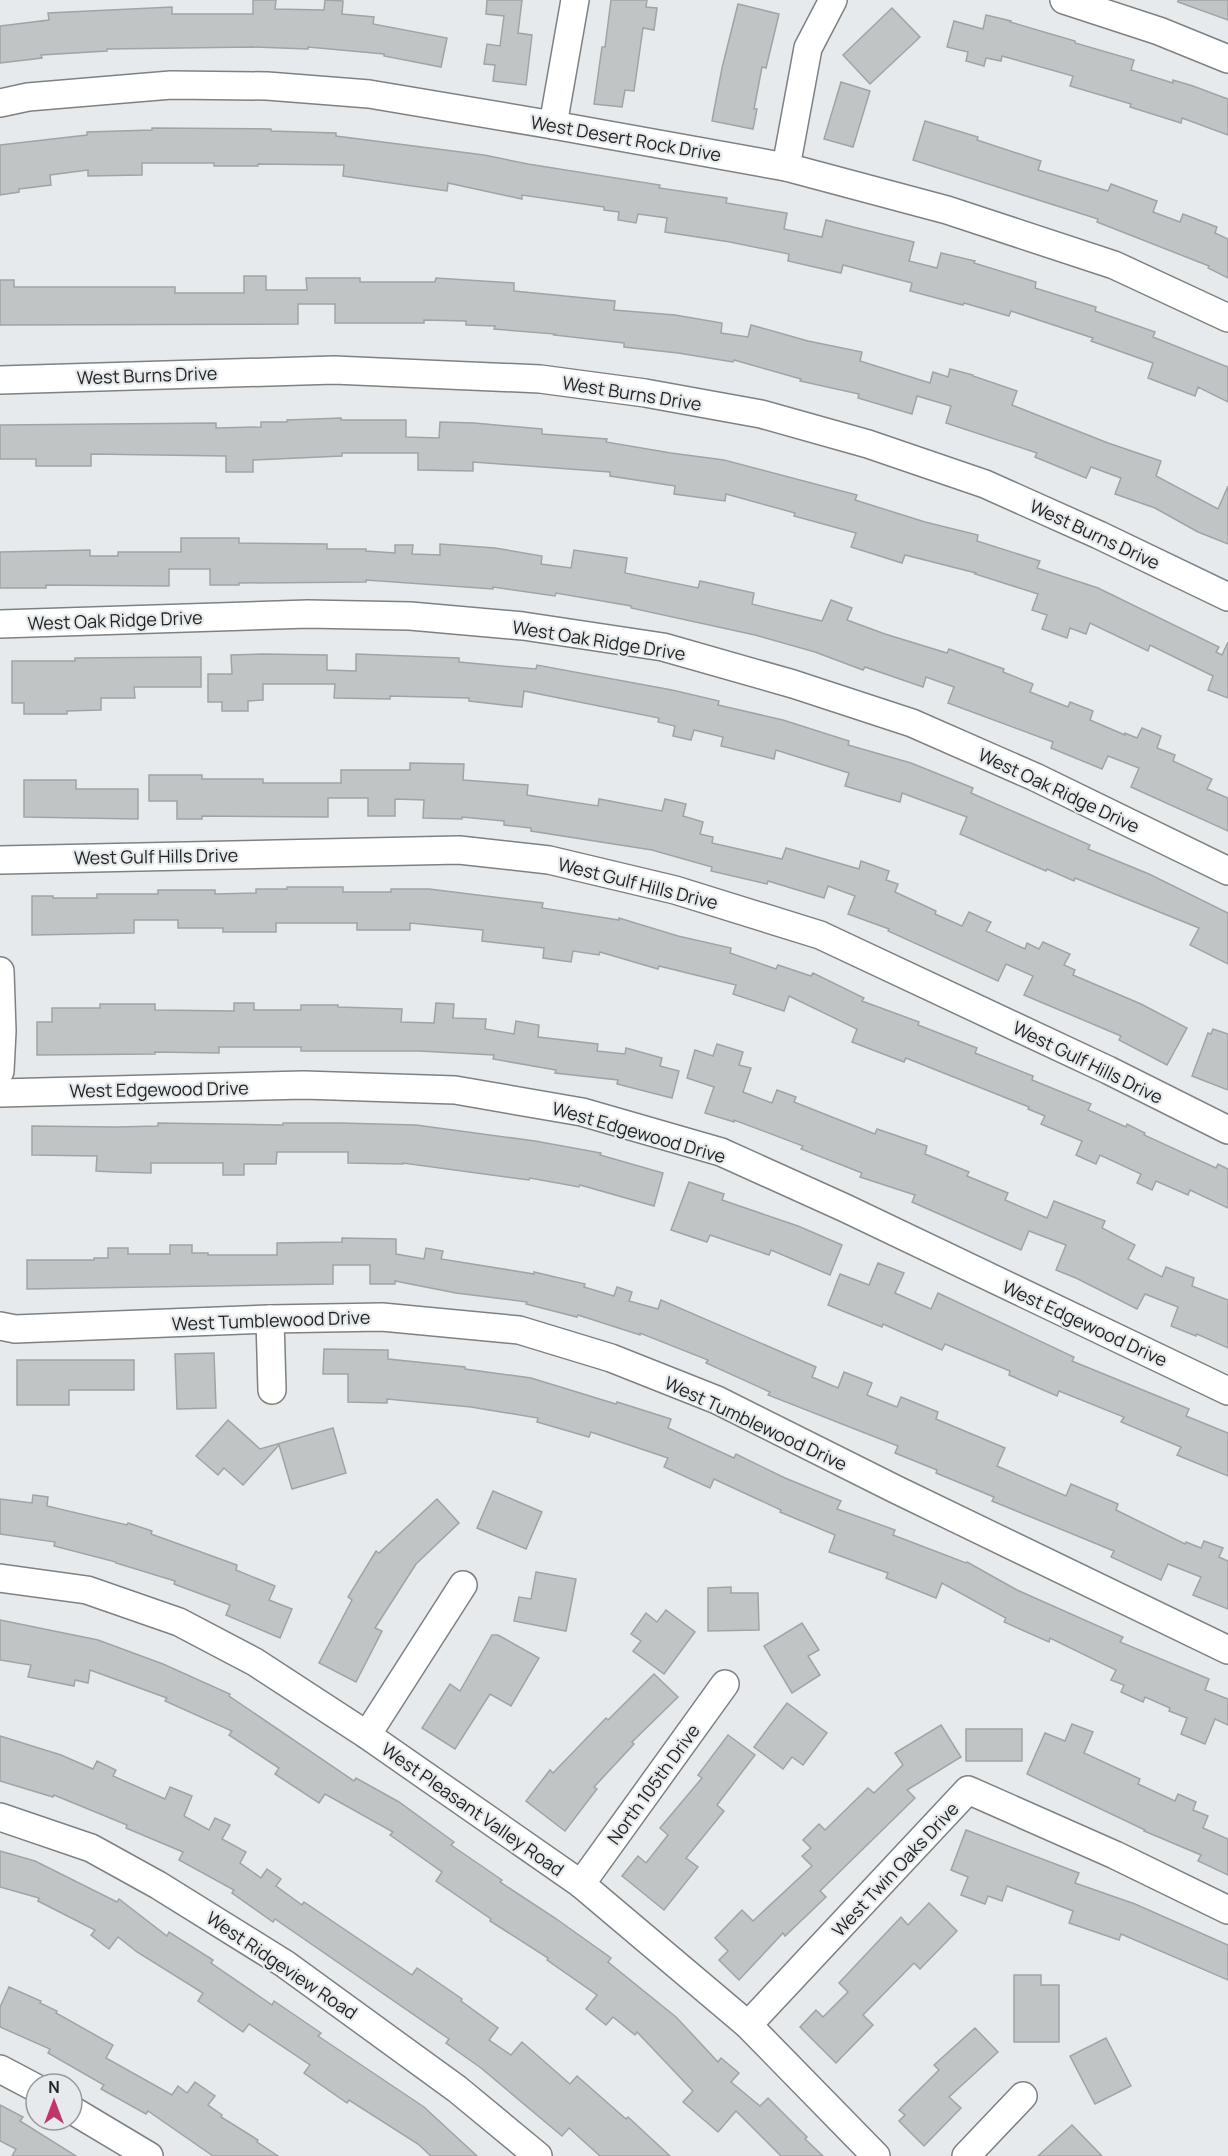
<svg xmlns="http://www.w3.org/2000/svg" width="1228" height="2156" font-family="Manrope,sans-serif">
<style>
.building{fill:#c0c4c5;stroke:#a0a4a5;stroke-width:1.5}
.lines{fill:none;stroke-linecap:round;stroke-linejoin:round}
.minor-casing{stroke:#7e8183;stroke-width:30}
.minor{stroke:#fff;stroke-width:27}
.labels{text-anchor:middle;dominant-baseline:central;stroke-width:4.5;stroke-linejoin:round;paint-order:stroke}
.street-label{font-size:18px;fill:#232425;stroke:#e6eaec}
</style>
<rect width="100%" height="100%" fill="#e6eaec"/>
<!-- building -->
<g class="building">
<polygon points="253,0 276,0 275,9 324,10 325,0 343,1 342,14 374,17 373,24 447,38 441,67 384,56 384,54 308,47 308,49 252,47 107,49 107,51 41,55 42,58 0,63 0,26 49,20 48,13 172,7 172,14 253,14"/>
<polygon points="487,0 522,0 518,33 532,35 526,85 493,81 495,65 484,64 487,44 500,46 504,16 486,14"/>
<polygon points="611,0 647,0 646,7 657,8 654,30 643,28 634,91 625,90 622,107 594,104 602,47 605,47"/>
<polygon points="1178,0 1228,0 1228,20 1178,2"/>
<polygon points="738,4 779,14 766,68 762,67 754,109 757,109 753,129 712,121 722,68"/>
<polygon points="892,8 920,37 870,84 843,55"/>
<polygon points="986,15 1011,21 1010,22 1075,41 1075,43 1134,60 1131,70 1173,83 1173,80 1193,86 1228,99 1228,135 1182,118 1181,123 1130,107 1131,104 1070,86 1073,76 1002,56 1001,61 986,58 984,66 966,61 968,52 947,47 954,21 983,29"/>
<polygon points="841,82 870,91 853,147 824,139"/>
<polygon points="925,121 978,137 977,140 1041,161 1038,170 1108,191 1111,184 1157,201 1153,212 1180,222 1183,214 1217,227 1215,233 1228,239 1228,278 1208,268 1209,266 1097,222 1098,219 913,160"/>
<polygon points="152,128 271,129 271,131 336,133 336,136 484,155 528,164 660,185 659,188 727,198 726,203 787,213 784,229 822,237 826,220 853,227 914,242 909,261 937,268 941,253 975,261 974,263 1036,282 1035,288 1096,307 1095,311 1155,332 1153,337 1228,367 1228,402 1198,387 1195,396 1148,378 1153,363 1091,341 1093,338 1011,311 1009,316 964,303 963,305 910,291 912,283 843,265 841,273 788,261 789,254 730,242 665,232 667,218 638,214 636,223 618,220 619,212 604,210 604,207 522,195 522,199 448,183 447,191 343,176 344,165 258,164 258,166 214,166 214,163 142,163 142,175 88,176 88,170 50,175 51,185 19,189 19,192 0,195 0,145 87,135 87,132 152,130"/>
<polygon points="244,276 266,276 266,290 307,290 306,278 360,278 360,282 435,282 436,278 514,283 514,291 615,301 614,310 675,315 722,323 721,333 748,337 751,325 808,341 862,352 860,361 930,383 933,372 948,377 950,369 973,375 973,376 1017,391 1012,405 1108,443 1161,461 1156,476 1218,509 1228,486 1228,544 1198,532 1155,508 1115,494 1121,478 1091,467 1086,478 1035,457 1037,453 946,423 951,406 917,396 912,414 858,398 859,394 800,381 801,379 734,360 733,362 678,353 624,347 624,343 554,335 555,334 494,329 495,326 466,325 466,321 424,320 424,323 335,323 335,304 298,304 298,324 0,325 0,280 14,280 14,287 175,287 175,293 244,293"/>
<polygon points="341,418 341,420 406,420 406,437 439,438 440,422 474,423 542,429 542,434 607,439 606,442 671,453 724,460 857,495 855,500 925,522 978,535 977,541 1040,561 1037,568 1098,588 1219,647 1216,652 1222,655 1228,642 1228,698 1208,690 1213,676 1150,645 1148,651 1090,623 1086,634 1070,628 1067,638 1042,629 1047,615 1032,610 1038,594 975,574 976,573 905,555 902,563 851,547 856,533 794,516 795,513 726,494 725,501 674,494 675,486 610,476 610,472 473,462 473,471 418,470 418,453 342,453 342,456 253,460 253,472 226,472 226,456 91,454 91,466 36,466 36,459 0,459 0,425 216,423 216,428 261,427 261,422 287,422 287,420"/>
<polygon points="181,538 239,538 239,543 327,544 327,549 366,549 366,551 395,553 395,545 413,545 412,554 440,555 440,544 495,548 542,556 541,564 571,568 574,550 627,558 625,573 698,588 700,581 754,593 752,604 822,621 831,600 852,608 847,620 885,634 947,653 949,649 1004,669 1003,672 1033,684 1030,692 1068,707 1070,702 1093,711 1090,720 1125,735 1125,733 1137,738 1142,728 1161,736 1157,748 1175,755 1173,761 1212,779 1207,789 1228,798 1228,831 1131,787 1139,768 1108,756 1102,769 1051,748 1053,742 948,703 954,687 926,677 923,687 865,667 863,670 815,652 755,635 631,608 631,606 556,593 555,596 493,587 493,589 366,580 366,582 239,583 239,585 210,585 210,569 169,569 169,586 46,585 46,588 0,588 0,552 90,550 90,556 118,556 118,552 181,552"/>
<polygon points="263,654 327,655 327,670 356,671 356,654 459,658 459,662 536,669 537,665 672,690 719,701 718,705 783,720 849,741 848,745 911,763 973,788 971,793 1090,845 1088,849 1149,874 1228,913 1228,964 1190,945 1199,928 1075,878 1074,881 1047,869 1046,871 960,834 967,817 902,793 900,802 845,786 849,773 776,750 774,759 721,746 723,737 694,730 691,740 673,736 675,726 658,722 659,718 524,691 522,707 469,701 469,698 390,696 390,699 334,698 335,684 263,684 263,700 248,701 248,711 222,711 222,702 208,702 208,674 232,674 231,655"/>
<polygon points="201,657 201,687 134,687 135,698 101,698 101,710 67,711 67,714 24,714 24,703 12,703 12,661 75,661 75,658"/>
<polygon points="410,763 464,764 463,780 528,785 527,795 598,806 599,799 662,811 665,799 686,804 683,816 703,822 700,834 713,837 712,843 782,859 786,848 859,869 861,861 889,871 886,880 898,884 895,892 936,911 935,914 962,926 969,912 991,922 986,931 1025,949 1027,943 1039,949 1043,942 1070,954 1064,965 1075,970 1073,975 1141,1004 1187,1028 1167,1065 1119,1040 1121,1036 1024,995 1033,976 1006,964 998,981 888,931 889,929 848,914 855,896 828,886 824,898 768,881 767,884 711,871 712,867 652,850 531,831 531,828 504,825 504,821 462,817 462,819 423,818 424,800 395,799 395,816 368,816 368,798 328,798 328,817 202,816 202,819 177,819 177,801 149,801 149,775 202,775 202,779 263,779 263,783 341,783 341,770 410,770"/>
<polygon points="24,780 76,780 76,789 138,789 138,819 24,817"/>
<polygon points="287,887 343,887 343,892 391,892 391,889 429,889 543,903 542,908 619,920 619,918 678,936 731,948 730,953 776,969 778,965 811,976 813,973 864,998 862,1001 919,1022 918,1025 977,1048 975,1053 1033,1076 1032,1080 1091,1104 1088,1110 1126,1127 1127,1124 1145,1133 1144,1135 1216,1168 1218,1164 1228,1169 1228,1208 1190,1190 1188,1195 1156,1181 1152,1190 1137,1183 1141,1174 1100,1155 1096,1164 1076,1155 1082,1141 1041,1124 1045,1116 1028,1109 1029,1107 906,1058 904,1062 852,1042 857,1029 789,996 784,1011 733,994 736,985 659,966 658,969 600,952 599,955 573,951 571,962 543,958 544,948 482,941 483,930 410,923 410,930 357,930 357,923 276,923 276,932 223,932 223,928 178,928 178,920 134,920 134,933 32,935 32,896 53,896 53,898 97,898 97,894 158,894 158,890 215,890 215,894 256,893 256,889 287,889"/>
<polygon points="234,1003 254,1003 254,1010 301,1010 301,1005 338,1005 338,1007 402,1009 401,1022 434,1023 436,1003 454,1004 453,1018 486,1019 485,1029 514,1034 516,1021 539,1025 538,1037 598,1044 597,1051 625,1054 626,1048 662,1058 660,1066 679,1071 672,1098 617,1084 618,1080 555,1073 556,1070 493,1059 494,1055 419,1051 301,1051 301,1047 219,1047 219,1053 155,1052 155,1054 37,1055 37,1022 52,1022 52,1008 100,1008 100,1004 155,1004 155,1010 234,1011"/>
<polygon points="1213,1029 1228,1034 1228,1090 1192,1076 1208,1033 1211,1034"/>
<polygon points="717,1044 743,1052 739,1065 751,1068 743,1092 772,1103 777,1090 796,1097 794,1102 875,1134 877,1129 927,1146 925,1154 969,1172 967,1176 1008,1193 1005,1200 1047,1218 1054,1201 1105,1221 1102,1228 1135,1245 1128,1259 1162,1277 1166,1267 1194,1278 1192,1286 1228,1300 1228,1348 1197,1334 1196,1336 1171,1326 1178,1307 1145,1294 1137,1309 1076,1278 1056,1270 1066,1245 1029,1231 1021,1250 912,1202 915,1195 860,1177 862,1173 801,1149 803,1146 734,1120 734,1122 705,1113 714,1087 687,1078 695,1050 713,1056"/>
<polygon points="158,1123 283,1125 283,1123 340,1123 416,1125 535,1141 601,1153 600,1155 663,1173 654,1206 580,1185 579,1187 530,1178 529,1180 403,1163 403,1164 348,1163 348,1152 277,1152 276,1164 244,1164 244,1175 223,1175 223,1163 151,1163 151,1173 114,1172 96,1171 97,1156 32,1155 32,1126 116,1127 158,1126"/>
<polygon points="689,1182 724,1194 722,1200 798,1226 842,1245 830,1275 771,1250 769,1255 710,1235 707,1242 671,1230"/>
<polygon points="342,1238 396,1239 396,1254 424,1259 426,1248 443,1251 441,1259 534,1274 534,1272 585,1284 584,1287 614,1296 617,1287 632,1292 629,1301 658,1309 661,1300 816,1367 812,1377 838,1388 844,1372 872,1383 867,1395 897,1407 901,1397 938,1412 936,1419 1005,1448 997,1466 1066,1496 1071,1484 1118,1504 1116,1510 1185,1544 1186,1542 1201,1548 1204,1541 1223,1548 1219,1557 1228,1561 1228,1609 1193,1595 1201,1577 1168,1564 1161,1580 1111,1557 1114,1551 992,1501 994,1497 936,1473 937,1470 895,1453 898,1446 768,1395 770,1392 706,1363 708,1360 640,1333 640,1335 578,1315 577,1317 526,1304 527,1302 456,1293 395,1281 395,1284 370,1284 370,1265 333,1265 333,1284 27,1289 27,1260 94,1260 94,1258 108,1258 108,1248 128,1248 128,1254 170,1254 170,1245 192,1245 192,1253 208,1253 208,1255 277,1255 277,1243 342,1242"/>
<polygon points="878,1263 904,1273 895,1293 931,1309 938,1293 1074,1357 1072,1361 1189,1409 1186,1416 1228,1433 1228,1476 1177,1455 1181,1447 1121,1422 1124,1417 1059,1391 1057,1396 1009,1375 1010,1371 945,1344 942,1350 883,1324 882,1327 828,1305 840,1274 869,1285"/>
<polygon points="324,1349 388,1350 388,1359 465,1367 465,1369 531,1378 616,1404 617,1402 671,1419 668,1428 734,1458 736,1454 785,1478 841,1501 837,1509 895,1530 893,1535 966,1563 967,1562 1017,1590 1123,1637 1120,1642 1209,1679 1205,1690 1228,1699 1228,1725 1215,1719 1205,1744 1181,1734 1187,1718 1169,1711 1170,1708 1145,1697 1143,1702 1121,1692 1124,1685 1111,1680 1116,1670 1050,1638 1049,1642 1004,1622 1006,1618 942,1583 936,1598 886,1578 888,1573 829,1552 835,1535 780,1512 781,1510 714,1479 710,1488 664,1467 668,1458 591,1432 589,1437 537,1422 538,1418 471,1407 387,1399 387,1403 348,1402 348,1374 323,1374"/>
<polygon points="214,1353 216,1408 177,1409 175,1354"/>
<polygon points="17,1360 134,1360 134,1390 69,1390 69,1405 17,1405"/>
<polygon points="228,1420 260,1449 333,1428 346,1473 292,1489 279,1445 243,1485 224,1468 218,1475 196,1456"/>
<polygon points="493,1491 542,1512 526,1549 477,1528"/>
<polygon points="33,1495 48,1497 47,1506 127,1525 128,1523 152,1531 151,1534 237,1565 236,1570 275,1586 269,1600 292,1609 280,1638 226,1615 230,1605 174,1584 175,1581 116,1563 116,1562 54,1546 55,1542 0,1534 0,1499 32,1503"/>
<polygon points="437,1499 459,1523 416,1564 375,1628 382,1631 356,1682 319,1663 352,1600 348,1597 376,1551 379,1553"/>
<polygon points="536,1572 576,1579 566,1631 514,1621 519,1597 531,1599"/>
<polygon points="731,1587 731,1593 758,1593 759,1630 708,1631 708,1588"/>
<polygon points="666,1610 695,1632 664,1674 633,1651 641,1641 631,1634 646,1613 657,1622"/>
<polygon points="0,1620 98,1640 163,1664 230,1694 229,1696 354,1781 356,1778 399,1802 454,1842 451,1845 502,1880 500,1882 555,1918 611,1958 608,1962 676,2017 718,2062 721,2058 739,2073 731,2082 760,2106 768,2098 807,2137 805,2139 823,2156 781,2156 736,2111 718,2132 683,2102 693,2091 637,2032 635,2035 613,2017 606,2025 586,2009 597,1995 547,1960 548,1958 490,1921 491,1919 436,1881 442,1872 390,1835 393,1832 325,1794 319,1803 275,1774 279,1768 229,1735 232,1731 165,1701 167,1698 90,1670 88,1683 75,1680 74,1686 28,1677 31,1665 0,1660"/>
<polygon points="802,1623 819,1650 808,1656 820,1675 792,1693 764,1646"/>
<polygon points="492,1635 498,1635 539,1658 511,1706 490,1694 455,1749 422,1728 450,1684 460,1691"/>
<polygon points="654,1674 678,1697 632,1742 634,1744 594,1787 597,1789 565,1831 526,1801 550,1770 553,1773 606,1718 608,1720"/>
<polygon points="787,1703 827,1733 803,1765 792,1757 783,1769 754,1747"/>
<polygon points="1072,1724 1093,1732 1084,1753 1140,1779 1138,1784 1175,1801 1178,1794 1196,1802 1193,1810 1208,1816 1203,1828 1228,1839 1228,1875 1198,1861 1201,1855 1144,1831 1145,1830 1027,1774 1045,1733 1065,1741"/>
<polygon points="941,1725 961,1757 907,1790 915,1798 820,1891 826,1897 785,1936 783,1933 739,1980 719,1960 728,1951 715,1938 742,1910 753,1921 812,1866 802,1856 811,1848 803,1840 819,1824 825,1830 868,1788 874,1793 903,1765 895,1753"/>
<rect x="966" y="1729" width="56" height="32"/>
<polygon points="728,1735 755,1755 717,1805 724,1811 686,1858 698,1867 664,1910 622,1876 638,1856 646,1863 668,1835 660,1828 702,1778 698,1775"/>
<polygon points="0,1736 61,1755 93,1769 97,1761 116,1770 113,1776 165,1799 170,1787 192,1796 184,1816 209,1830 215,1818 230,1825 222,1839 246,1852 240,1863 261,1878 267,1869 281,1879 276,1886 302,1905 304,1902 412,1975 417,1968 462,1999 461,2001 498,2028 489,2040 511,2055 522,2042 570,2084 577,2076 626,2119 628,2117 670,2156 600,2156 569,2128 562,2136 481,2068 446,2043 449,2039 275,1919 273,1922 232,1893 234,1890 179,1860 183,1852 126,1828 127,1825 54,1795 53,1797 0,1781"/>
<polygon points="966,1830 1079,1873 1075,1883 1135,1904 1228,1945 1228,1980 1121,1934 1119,1940 1069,1923 1073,1911 1007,1886 1002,1901 988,1896 985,1904 961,1895 968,1877 951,1870"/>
<polygon points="0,1851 35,1861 117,1902 119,1899 167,1936 169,1932 213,1960 211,1963 272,2005 274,2001 321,2033 318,2036 424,2107 477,2156 431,2156 418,2144 349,2100 347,2103 304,2073 310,2065 249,2024 243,2032 198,2001 203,1993 137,1952 118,1937 109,1949 91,1935 95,1930 38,1901 39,1898 0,1887"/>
<polygon points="929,1903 957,1931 920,1969 914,1963 863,2015 873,2025 836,2063 800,2027 816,2010 823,2017 848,1992 839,1983 901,1917 908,1925"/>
<polygon points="1014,1975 1041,1975 1041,1985 1059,1985 1059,2042 1014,2042"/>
<polygon points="9,1987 41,2001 40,2003 57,2011 56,2013 113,2045 106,2058 172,2095 178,2086 187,2093 195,2082 215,2096 208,2105 222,2115 221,2117 258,2140 257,2142 278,2156 213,2156 148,2111 146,2114 101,2089 104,2085 48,2053 50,2049 0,2027 0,2007"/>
<polygon points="975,2028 998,2052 949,2097 961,2108 924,2146 899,2121 905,2115 899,2110 939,2070 934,2065"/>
<polygon points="1106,2038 1131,2086 1095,2104 1070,2056"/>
<polygon points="0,2105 23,2117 20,2121 76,2156 12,2156 16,2149 0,2141"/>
<polygon points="1072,2125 1102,2156 1038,2156"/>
</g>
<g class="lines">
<defs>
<g id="minor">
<polyline points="1064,0 1159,31 1228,59"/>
<polyline points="0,103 28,97 171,85 267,86 369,94 553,125 786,167 947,210 1114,265 1228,318"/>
<polyline points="553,125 575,0"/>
<polyline points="786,167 808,48 833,0"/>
<polyline points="0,380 334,370 540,379 645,393 761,414 868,444 985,484 1099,535 1228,597"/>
<polyline points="0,624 308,614 410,616 523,626 663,647 793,684 912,723 1035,777 1228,871"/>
<polyline points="0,860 459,850 549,860 675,890 820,935 1108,1070 1228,1130"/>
<polyline points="0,971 2,1031 0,1071"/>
<polyline points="0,1093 304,1085 455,1090 582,1112 721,1152 845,1208 1228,1391"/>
<polyline points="270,1319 272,1390"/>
<polyline points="0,1326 15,1329 270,1319 382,1317 519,1330 611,1358 717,1400 897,1490 1228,1650"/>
<polyline points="0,1578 87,1590 179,1622 255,1662 367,1735 581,1884 748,2025 876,2156"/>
<polyline points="367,1735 463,1585"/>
<polyline points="0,1817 91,1848 158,1885 285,1964 457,2089 538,2156"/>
<polyline points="581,1884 725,1684"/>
<polyline points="748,2025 968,1790 1115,1855 1228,1910"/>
<polyline points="0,2069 36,2088"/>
<polyline points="72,2110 149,2156"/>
<polyline points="966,2156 1023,2096"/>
</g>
</defs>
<!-- minor casing -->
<use href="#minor" class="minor-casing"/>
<!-- minor -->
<use href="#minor" class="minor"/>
</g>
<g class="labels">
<!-- street labels -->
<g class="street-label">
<text transform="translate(626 138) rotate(10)">West Desert Rock Drive</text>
<text transform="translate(147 375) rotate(-2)">West Burns Drive</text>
<text transform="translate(632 393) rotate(9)">West Burns Drive</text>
<text transform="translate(1095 534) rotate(25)">West Burns Drive</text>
<text transform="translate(115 620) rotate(-2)">West Oak Ridge Drive</text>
<text transform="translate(599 640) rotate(9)">West Oak Ridge Drive</text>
<text transform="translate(1059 790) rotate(25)">West Oak Ridge Drive</text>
<text transform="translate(156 856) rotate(-1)">West Gulf Hills Drive</text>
<text transform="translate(638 883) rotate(14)">West Gulf Hills Drive</text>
<text transform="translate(1088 1062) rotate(26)">West Gulf Hills Drive</text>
<text transform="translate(159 1089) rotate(-1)">West Edgewood Drive</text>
<text transform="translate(639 1132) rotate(16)">West Edgewood Drive</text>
<text transform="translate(271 1320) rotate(-2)">West Tumblewood Drive</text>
<text transform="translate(1085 1323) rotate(25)">West Edgewood Drive</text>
<text transform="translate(756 1423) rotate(25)">West Tumblewood Drive</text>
<text transform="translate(653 1784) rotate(-54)">North 105th Drive</text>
<text transform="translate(473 1809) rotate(35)">West Pleasant Valley Road</text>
<text transform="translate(895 1869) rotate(-47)">West Twin Oaks Drive</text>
<text transform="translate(282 1965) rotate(34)">West Ridgeview Road</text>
</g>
</g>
<!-- north arrow -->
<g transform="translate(54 2102)"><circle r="28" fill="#e6eaec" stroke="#989b9c" stroke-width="1.5"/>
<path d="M0-4.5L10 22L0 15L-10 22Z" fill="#c0356b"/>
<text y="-9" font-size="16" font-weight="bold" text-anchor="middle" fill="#232425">N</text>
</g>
</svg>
